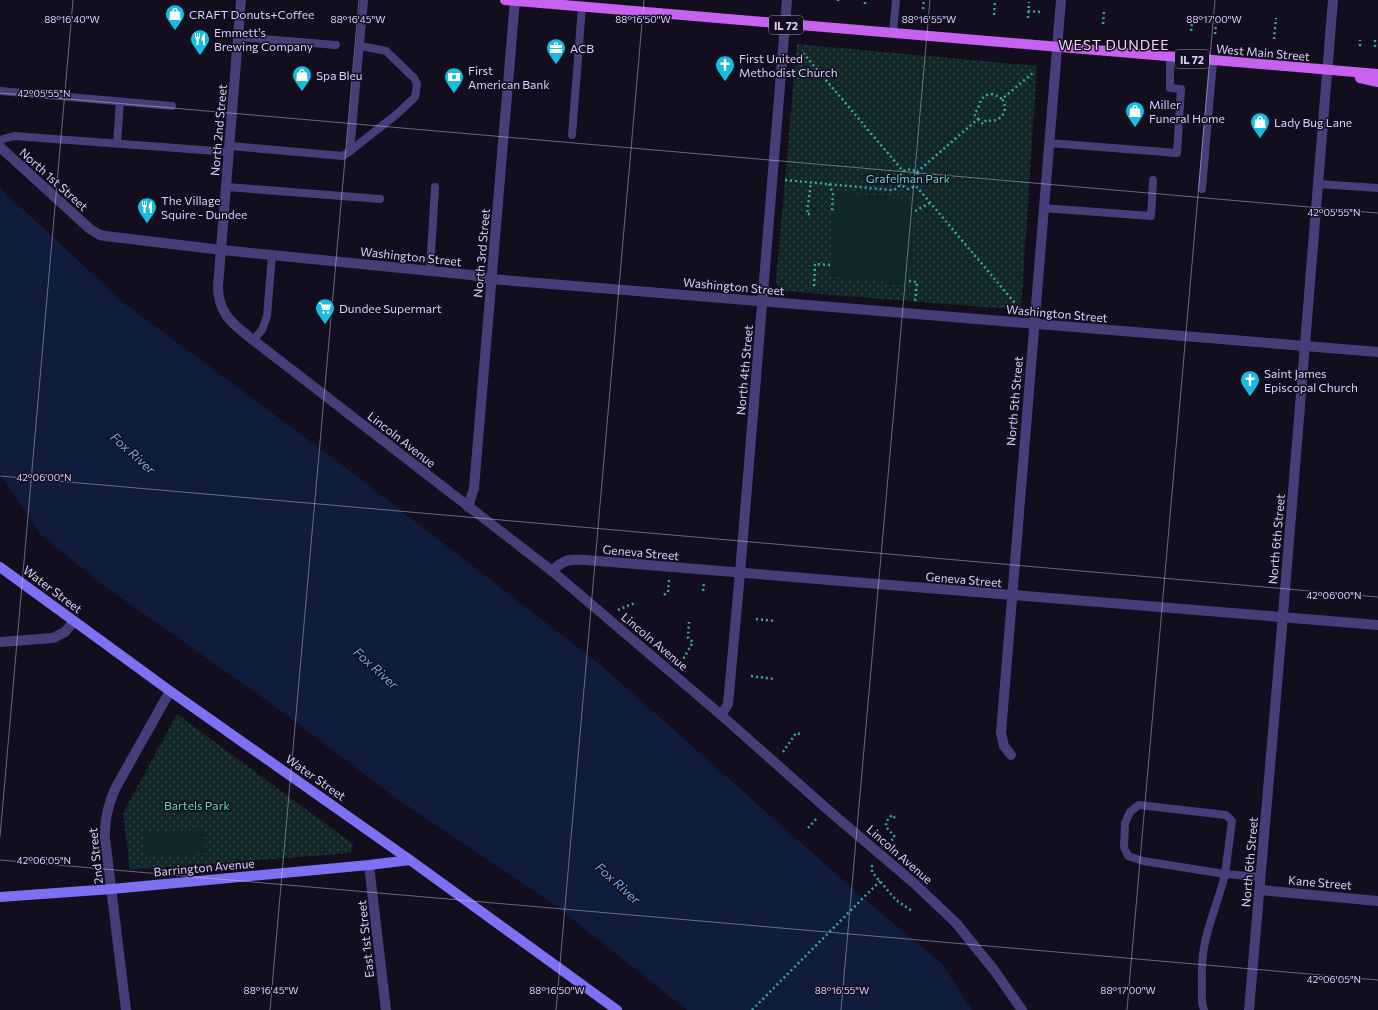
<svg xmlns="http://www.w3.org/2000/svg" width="1378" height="1010" font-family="Commissioner,sans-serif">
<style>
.park{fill:url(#park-dots)}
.pitch{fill:#122728}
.water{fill:#0f1c3c}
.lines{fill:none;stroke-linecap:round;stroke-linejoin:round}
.path{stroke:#39a4a6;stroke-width:2.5;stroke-dasharray:2 3;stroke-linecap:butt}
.lane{stroke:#453e79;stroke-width:8}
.street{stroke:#453e79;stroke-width:10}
.secondary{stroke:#7e70f2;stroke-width:10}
.primary{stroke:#c761f0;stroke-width:10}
.ticks{fill:none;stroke:#d9d0fb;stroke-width:1;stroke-opacity:0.45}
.labels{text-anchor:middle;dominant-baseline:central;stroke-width:3;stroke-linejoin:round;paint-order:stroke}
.shield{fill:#120e1e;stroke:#9d96b9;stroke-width:1}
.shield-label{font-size:11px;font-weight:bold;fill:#d9d0fb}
.poi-label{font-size:12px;fill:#d9d0fb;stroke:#120e1e;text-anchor:start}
.street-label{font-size:12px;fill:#d9d0fb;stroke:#120e1e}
.park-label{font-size:12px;fill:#64d3c1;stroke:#120e1e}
.water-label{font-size:13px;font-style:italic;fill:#68a6f1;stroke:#120e1e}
.quarter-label{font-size:14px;letter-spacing:1px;fill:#fbd2e9;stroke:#120e1e}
.ticks-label{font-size:10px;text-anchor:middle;fill:#d9d0fb;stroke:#120e1e;stroke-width:3;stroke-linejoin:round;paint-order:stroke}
</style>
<defs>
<pattern id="park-dots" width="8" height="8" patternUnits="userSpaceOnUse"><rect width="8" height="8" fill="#122728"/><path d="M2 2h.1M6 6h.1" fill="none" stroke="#344548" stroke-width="1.8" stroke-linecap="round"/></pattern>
</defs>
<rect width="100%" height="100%" fill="#120e1e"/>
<!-- park -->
<g class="park">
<polygon points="797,44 1037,66 1021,310 783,291 778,288 776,281"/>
<polygon points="177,714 353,844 351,853 130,870 123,813"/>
</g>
<!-- pitch -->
<g class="pitch">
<polygon points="836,192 916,200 908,285 829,276"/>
<polygon points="204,829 206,853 144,858 143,832"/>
</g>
<!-- water -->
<polygon class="water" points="0,188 125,304 337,461 603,667 861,896 942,964 972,1010 687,1010 552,903 396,798 273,705 103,585 41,535 5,481 0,470"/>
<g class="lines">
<!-- path -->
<g class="path">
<polyline points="838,1 838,0"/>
<polyline points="865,4 865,0"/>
<polyline points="923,9 924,0"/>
<polyline points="1028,11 1040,12"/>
<polyline points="994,15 995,2"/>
<polyline points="1028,18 1029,2"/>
<polyline points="1103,24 1104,12"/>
<polyline points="1191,31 1192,22"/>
<polyline points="1215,34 1216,23"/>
<polyline points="1274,39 1276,18"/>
<polyline points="1360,46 1360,40"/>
<polyline points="1375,47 1375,38"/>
<polyline points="803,53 903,171 911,169 917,172 919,179 916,186 1015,303"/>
<path d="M 978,119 L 983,124 L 986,120 C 1000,124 1010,111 1002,99"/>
<path d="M 917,172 L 978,119 L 974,114 C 982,106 977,95 993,94 L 1002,99 L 1034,72"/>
<polyline points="785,180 891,190 894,190 901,185 908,189 916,186"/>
<polyline points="829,184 833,193 832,211 830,210"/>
<polyline points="901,185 899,177 903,171"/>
<polyline points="915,211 930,203"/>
<polyline points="810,214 807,214 811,182"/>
<polyline points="909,281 917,282 915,302"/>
<polyline points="814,286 815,264 830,265"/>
<polyline points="703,591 704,583"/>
<polyline points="664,595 668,592 669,580"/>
<polyline points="618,610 632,604 637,604"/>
<polyline points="756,619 776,621"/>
<polyline points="681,663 693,642 688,638 689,622"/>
<polyline points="751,676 774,679"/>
<polyline points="783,752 796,733 800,734"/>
<polyline points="808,828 818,817"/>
<polyline points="888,844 895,837 886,827 886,822 892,815 895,818"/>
<polyline points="872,865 872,872 896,900 912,911"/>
<polyline points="752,1010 880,881"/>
</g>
<!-- lane -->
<g class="lane">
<polyline points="893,33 896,0"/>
<polyline points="239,37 336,45"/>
<polyline points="0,91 172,106"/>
<polyline points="572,135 582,7"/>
<polyline points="0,142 3,139 14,136 230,152"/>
<polyline points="117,143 120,102"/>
<polyline points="1049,143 1177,153 1181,89 1170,88 1170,57"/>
<polyline points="230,146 343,156 350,151 364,0"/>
<polyline points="350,151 397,114 415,97 417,84 414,78 386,51 361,46"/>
<polyline points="1318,184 1378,188"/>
<polyline points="227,187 380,199"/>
<polyline points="1202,189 1213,61"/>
<polyline points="1043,208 1151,216 1153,180"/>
<polyline points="430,270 435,187"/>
<polyline points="253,340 262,330 267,316 272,255"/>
<path d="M 1204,1010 L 1202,1003 C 1202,987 1201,970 1203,954 C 1206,927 1219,901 1225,874 L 1143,861 L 1128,856 L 1124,847 L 1125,823 L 1130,812 L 1139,805 L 1226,815 L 1232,821 L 1225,874 L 1261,877"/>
</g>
<!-- street -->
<g class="street">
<path d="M 241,0 L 218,286 C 218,314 233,324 253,340 L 552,571 L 720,714 L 827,809 L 915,884 L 956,923 L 994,970 L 1022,1010"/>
<polyline points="0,147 90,229 100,235 105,236 222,250 471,275 491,279 1378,352"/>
<polyline points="468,507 474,488 515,0"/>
<path d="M 552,571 C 564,559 570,559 586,560 L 1378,625"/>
<polyline points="0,642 53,638 65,632 74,621"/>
<polyline points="720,714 725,709 728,704 740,573 787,0"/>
<polyline points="1011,755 1004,746 1001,733 1061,0"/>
<polyline points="369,865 386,1010"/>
<polyline points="1260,890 1378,901"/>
<path d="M 126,1010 L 105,838 C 104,820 108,805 115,789 L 170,691"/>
<polyline points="1249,1010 1281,639 1333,0"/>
</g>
<!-- secondary -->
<g class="secondary">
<polyline points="0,567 170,691 410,860 617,1010"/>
<polyline points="0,897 112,889 369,865 410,860"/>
</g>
<!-- primary -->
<g class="primary">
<polyline points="505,0 1378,74"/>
<polyline points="1360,78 1378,82"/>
</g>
</g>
<!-- ticks -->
<path class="ticks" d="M 0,93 L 1378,213M 0,476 L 1378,597M 0,837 L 73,0M 0,860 L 1378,980M 270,1010 L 359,0M 556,1010 L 644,0M 841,1010 L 930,0M 1127,1010 L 1215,0"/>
<!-- icons -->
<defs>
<symbol id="shop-pin" viewBox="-11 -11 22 30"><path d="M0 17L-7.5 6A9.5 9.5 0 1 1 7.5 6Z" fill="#15bde2" stroke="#120e1e"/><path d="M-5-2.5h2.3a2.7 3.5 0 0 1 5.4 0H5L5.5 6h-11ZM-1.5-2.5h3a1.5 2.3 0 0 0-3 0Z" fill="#fff"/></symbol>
<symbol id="restaurant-pin" viewBox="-11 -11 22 30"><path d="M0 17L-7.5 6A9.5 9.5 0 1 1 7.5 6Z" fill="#15bde2" stroke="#120e1e"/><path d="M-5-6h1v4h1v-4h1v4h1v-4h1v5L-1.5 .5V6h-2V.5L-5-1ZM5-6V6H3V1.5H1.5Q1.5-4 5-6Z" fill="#fff"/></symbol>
<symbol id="office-pin" viewBox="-11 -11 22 30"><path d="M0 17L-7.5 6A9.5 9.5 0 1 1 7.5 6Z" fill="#15bde2" stroke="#120e1e"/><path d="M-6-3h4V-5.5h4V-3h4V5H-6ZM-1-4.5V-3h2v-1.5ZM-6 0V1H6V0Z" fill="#fff"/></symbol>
<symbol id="church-pin" viewBox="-11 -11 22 30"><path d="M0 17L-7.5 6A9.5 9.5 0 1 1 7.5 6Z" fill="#15bde2" stroke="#120e1e"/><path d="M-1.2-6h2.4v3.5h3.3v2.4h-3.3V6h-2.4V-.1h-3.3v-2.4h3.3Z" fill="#fff"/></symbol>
<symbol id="bank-pin" viewBox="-11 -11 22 30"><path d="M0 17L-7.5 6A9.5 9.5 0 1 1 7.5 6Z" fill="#15bde2" stroke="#120e1e"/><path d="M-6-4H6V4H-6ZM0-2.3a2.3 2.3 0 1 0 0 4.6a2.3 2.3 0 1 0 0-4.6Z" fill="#fff"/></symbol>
<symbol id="supermarket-pin" viewBox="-11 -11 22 30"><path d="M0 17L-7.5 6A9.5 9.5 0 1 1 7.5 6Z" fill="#15bde2" stroke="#120e1e"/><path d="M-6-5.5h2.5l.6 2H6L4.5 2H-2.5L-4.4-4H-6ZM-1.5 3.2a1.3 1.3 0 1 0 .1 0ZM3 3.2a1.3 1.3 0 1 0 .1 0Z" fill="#fff"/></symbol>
</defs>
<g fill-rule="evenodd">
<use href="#shop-pin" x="164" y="3" width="22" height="30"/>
<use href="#restaurant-pin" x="189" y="28" width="22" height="30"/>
<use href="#office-pin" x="545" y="37" width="22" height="30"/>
<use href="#church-pin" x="714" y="54" width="22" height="30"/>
<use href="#shop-pin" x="291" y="64" width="22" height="30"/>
<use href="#bank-pin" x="443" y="66" width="22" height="30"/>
<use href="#shop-pin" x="1124" y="100" width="22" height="30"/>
<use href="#shop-pin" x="1249" y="111" width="22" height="30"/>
<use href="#restaurant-pin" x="136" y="196" width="22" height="30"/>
<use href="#supermarket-pin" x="314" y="297" width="22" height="30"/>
<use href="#church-pin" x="1239" y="369" width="22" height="30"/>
</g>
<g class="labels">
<!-- shield labels -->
<g class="shield">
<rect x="769" y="16" width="34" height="18" rx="3"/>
<rect x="1175" y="50" width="34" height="18" rx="3"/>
</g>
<g class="shield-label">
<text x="786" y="25">IL 72</text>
<text x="1192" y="59">IL 72</text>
</g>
<!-- poi labels -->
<g class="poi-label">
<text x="189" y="14">CRAFT Donuts+Coffee</text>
<text x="214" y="32">Emmett's<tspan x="214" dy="14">Brewing Company</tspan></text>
<text x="570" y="48">ACB</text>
<text x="739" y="58">First United<tspan x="739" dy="14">Methodist Church</tspan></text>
<text x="468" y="70">First<tspan x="468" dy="14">American Bank</tspan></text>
<text x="316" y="75">Spa Bleu</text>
<text x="1149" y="104">Miller<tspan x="1149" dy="14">Funeral Home</tspan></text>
<text x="1274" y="122">Lady Bug Lane</text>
<text x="161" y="200">The Village<tspan x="161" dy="14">Squire - Dundee</tspan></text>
<text x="339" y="308">Dundee Supermart</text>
<text x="1264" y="373">Saint James<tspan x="1264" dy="14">Episcopal Church</tspan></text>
</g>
<!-- street labels -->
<g class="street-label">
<text transform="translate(1263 52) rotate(5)">West Main Street</text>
<text transform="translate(218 130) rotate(-85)">North 2nd Street</text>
<text transform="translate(54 179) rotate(42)">North 1st Street</text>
<text transform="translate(481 253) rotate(-85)">North 3rd Street</text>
<text transform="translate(411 256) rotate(6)">Washington Street</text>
<text transform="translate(734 286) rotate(5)">Washington Street</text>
<text transform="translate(1057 313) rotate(5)">Washington Street</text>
<text transform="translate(744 370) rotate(-85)">North 4th Street</text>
<text transform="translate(1014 401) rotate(-85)">North 5th Street</text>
<text transform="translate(402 439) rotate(38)">Lincoln Avenue</text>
<text transform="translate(1276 539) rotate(-85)">North 6th Street</text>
<text transform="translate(641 552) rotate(5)">Geneva Street</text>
<text transform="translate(964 579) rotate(5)">Geneva Street</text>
<text transform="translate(53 589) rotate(37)">Water Street</text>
<text transform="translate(655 641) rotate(40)">Lincoln Avenue</text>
<text transform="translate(316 777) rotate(35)">Water Street</text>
<text transform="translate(900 854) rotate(41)">Lincoln Avenue</text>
<text transform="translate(95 856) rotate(-96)">2nd Street</text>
<text transform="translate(1249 862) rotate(-85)">North 6th Street</text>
<text transform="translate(204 867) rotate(-5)">Barrington Avenue</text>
<text transform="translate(1320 882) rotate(5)">Kane Street</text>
<text transform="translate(365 939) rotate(-96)">East 1st Street</text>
</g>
<!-- park labels -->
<g class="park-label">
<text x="908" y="178">Grafelman Park</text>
<text x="197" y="805">Bartels Park</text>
</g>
<!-- water labels -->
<g class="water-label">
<text transform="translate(133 453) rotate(42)">Fox River</text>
<text transform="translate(376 668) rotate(42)">Fox River</text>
<text transform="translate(618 883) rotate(42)">Fox River</text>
</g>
<!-- quarter labels -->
<g class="quarter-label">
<text x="1114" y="44">WEST DUNDEE</text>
</g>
</g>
<g class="ticks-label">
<text x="358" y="23">88°16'45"W</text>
<text x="643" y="23">88°16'50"W</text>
<text x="929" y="23">88°16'55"W</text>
<text x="1214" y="23">88°17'00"W</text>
<text x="72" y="23">88°16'40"W</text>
<text x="44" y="97">42°05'55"N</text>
<text x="1334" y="216">42°05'55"N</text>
<text x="44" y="481">42°06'00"N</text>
<text x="1334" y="599">42°06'00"N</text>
<text x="44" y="864">42°06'05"N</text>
<text x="1334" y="983">42°06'05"N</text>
<text x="271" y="994">88°16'45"W</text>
<text x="557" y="994">88°16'50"W</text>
<text x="842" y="994">88°16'55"W</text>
<text x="1128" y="994">88°17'00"W</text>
</g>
</svg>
